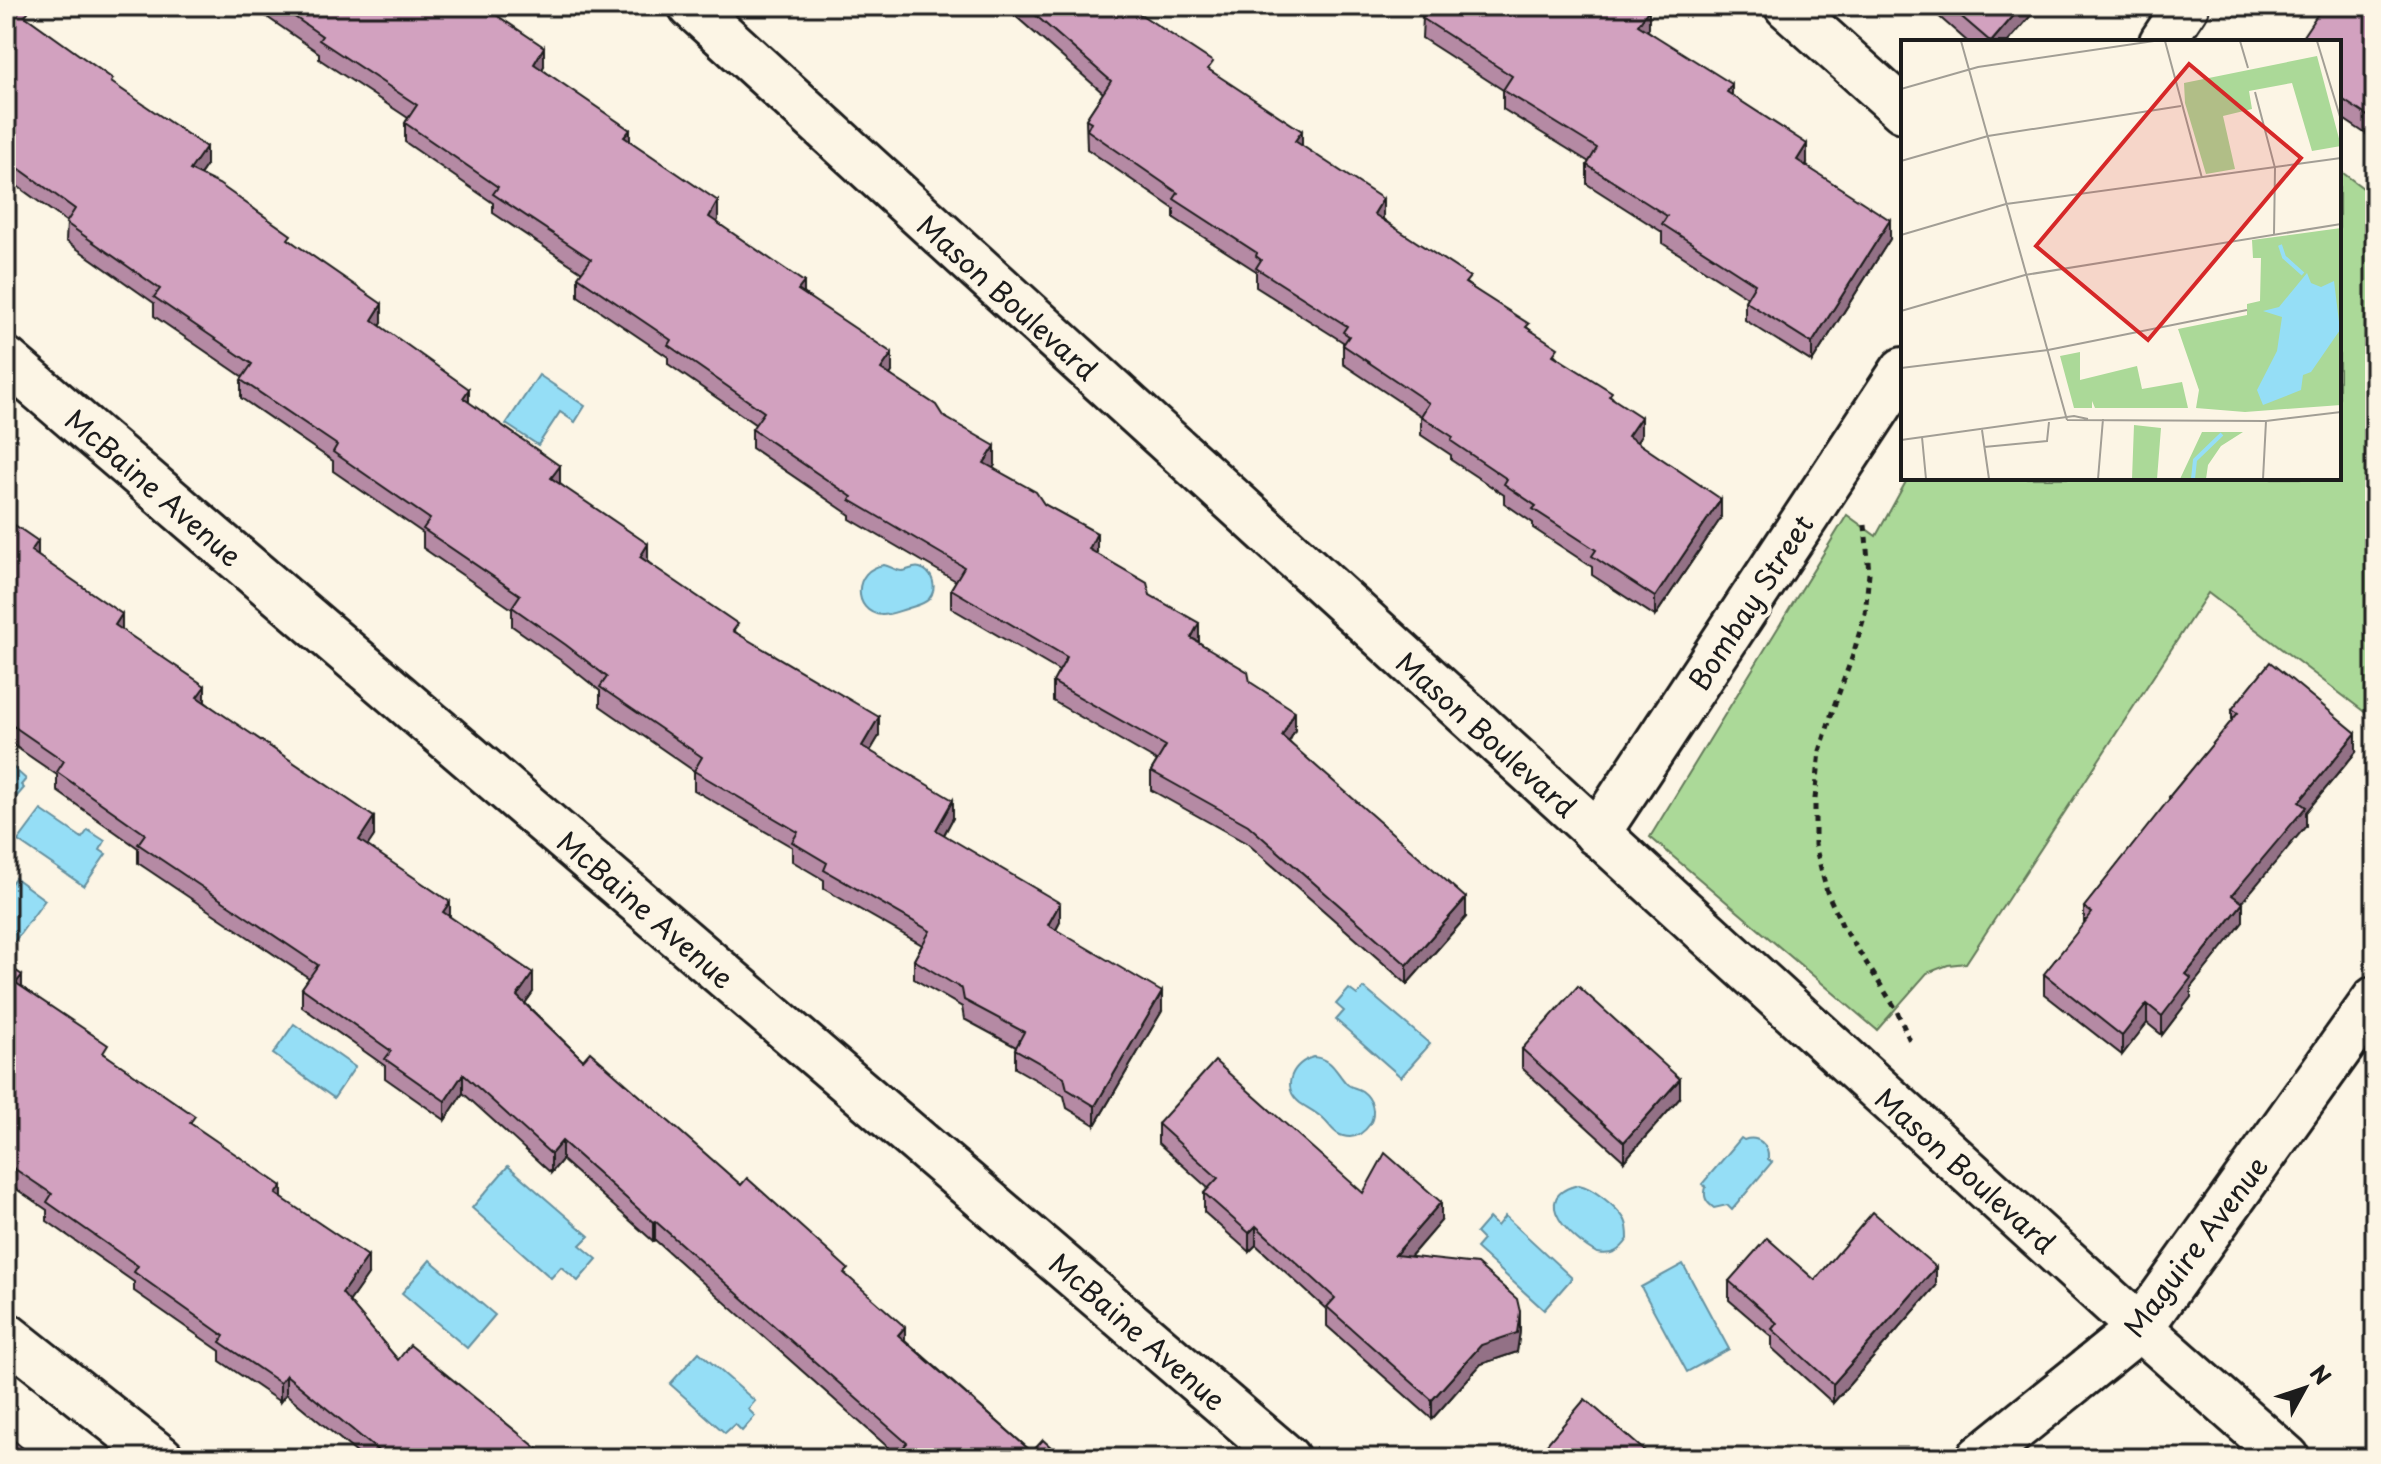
<svg xmlns="http://www.w3.org/2000/svg" width="2381" height="1464" font-family="'Playpen Sans',sans-serif">
<style>
.green{fill:#abd998;stroke:#647a5a;stroke-width:2}
.water{fill:#95def6;stroke:#65909f;stroke-width:2}
.lines{fill:none;stroke-linecap:round;stroke-linejoin:round}
.street-casing{stroke:#1c1c1c;stroke-width:50}
.path{stroke:#1c1c1c;stroke-width:5;stroke-dasharray:6 6;stroke-linecap:butt}
.street{stroke:#fcf5e5;stroke-width:44}
.wall{fill:#b58aa4;stroke:#1c1c1c;stroke-width:2}
.shaded-wall{fill:#937186;stroke:#1c1c1c;stroke-width:2}
.building{fill:#d2a1bf;stroke:#1c1c1c;stroke-width:2}
.labels{text-anchor:middle;dominant-baseline:central;stroke-width:8;stroke-linejoin:round;paint-order:stroke}
.street-label{font-size:28px;fill:#1c1c1c;stroke:#fcf5e5}
.inset-river{fill:none;stroke:#95def6;stroke-width:4}
.inset-road{fill:none;stroke:#a29e95;stroke-width:2}
.view{fill:#d62828;fill-opacity:0.15;stroke:#d62828;stroke-width:4}
.inset-edge{fill:none;stroke:#1c1c1c;stroke-width:4}
</style>
<rect width="100%" height="100%" fill="#fcf5e5"/>
<filter id="ink" filterUnits="userSpaceOnUse"><feTurbulence type="fractalNoise" baseFrequency=".0125" numOctaves="2"/><feDisplacementMap in="SourceGraphic" scale="16" xChannelSelector="R" yChannelSelector="G"/><feConvolveMatrix kernelMatrix="1 2 1 2 8 2 1 2 1" color-interpolation-filters="sRGB"/></filter>
<g filter="url(#ink)">
<!-- green -->
<polygon class="green" points="2339,170 2375,197 2375,720 2208,593 1966,963 1948,965 1927,973 1877,1030 1650,837 1847,515 1876,536 1908,478 2339,478"/>
<!-- water -->
<g class="water">
<polygon points="539,375 585,406 575,422 560,412 538,445 506,424"/>
<path d="M 884,565 C 890,566 896,571 902,571 C 908,571 913,566 920,568 C 933,572 938,588 929,599 C 923,605 914,606 906,609 C 899,611 890,615 882,615 C 852,613 852,569 884,565 Z"/>
<polygon points="7,762 26,779 21,785 24,788 6,809"/>
<polygon points="41,810 82,838 88,830 105,841 100,850 106,854 84,886 18,841"/>
<polygon points="15,878 45,900 6,953 6,890"/>
<polygon points="1364,988 1430,1044 1401,1077 1336,1020 1344,1011 1336,1004 1349,989 1357,995"/>
<polygon points="294,1024 355,1067 334,1098 273,1054"/>
<path d="M 1314,1057 C 1333,1059 1335,1071 1346,1083 C 1350,1088 1356,1087 1362,1091 C 1373,1099 1376,1113 1370,1124 C 1365,1131 1358,1137 1350,1137 C 1334,1137 1331,1125 1321,1117 C 1314,1111 1307,1108 1300,1103 C 1280,1087 1293,1062 1314,1057 Z"/>
<path d="M 1741,1138 L 1744,1140 C 1758,1135 1769,1145 1768,1159 L 1772,1162 L 1732,1210 L 1727,1205 L 1714,1208 C 1706,1202 1703,1197 1706,1187 L 1702,1184 Z"/>
<polygon points="508,1166 589,1236 580,1245 597,1259 578,1281 561,1267 551,1278 472,1208"/>
<path d="M 1579,1185 C 1592,1187 1618,1208 1625,1220 C 1628,1226 1628,1232 1628,1239 C 1620,1251 1612,1256 1597,1253 C 1573,1241 1526,1196 1579,1185 Z"/>
<polygon points="1505,1216 1572,1278 1544,1310 1476,1248 1483,1240 1476,1233 1489,1218 1497,1226"/>
<polygon points="430,1260 495,1315 467,1348 402,1293"/>
<polygon points="1683,1264 1729,1349 1687,1372 1641,1287"/>
<polygon points="699,1352 755,1401 748,1409 755,1416 742,1431 735,1424 725,1433 670,1384"/>
</g>
<g class="lines">
<defs>
<g id="street">
<polyline points="691,6 2140,1328 2287,1458"/>
<polyline points="1787,6 1903,110"/>
<polyline points="2162,42 2186,6"/>
<polyline points="6,360 1287,1458"/>
<polyline points="1597,834 1903,370"/>
<polyline points="6,1335 161,1458"/>
<polyline points="1979,1458 2140,1328 2375,999"/>
</g>
</defs>
<!-- street casing -->
<use href="#street" class="street-casing"/>
<!-- path -->
<polyline class="path" points="1865,525 1869,573 1865,614 1852,658 1834,706 1820,751 1815,799 1815,845 1827,892 1842,925 1896,1009 1911,1043"/>
<!-- street -->
<use href="#street" class="street"/>
</g>
<!-- wall -->
<g class="wall">
<polygon points="6,6 30,20 113,84 206,166 200,175 291,241 382,323 380,326 469,403 648,562 738,634 879,736 870,751 953,818 944,835 1060,922 1056,930 1162,1011 1095,1125 1067,1108 1064,1096 1015,1068 1015,1049 1016,1047 964,1019 962,1007 914,979 914,960 922,945 824,889 824,880 792,861 792,847 694,790 694,771 600,706 600,691 566,664 512,626 512,609 423,548 423,533 333,471 333,461 241,398 241,380 243,377 154,316 154,303 66,241 67,222 6,178"/>
<polygon points="251,6 483,6 544,66 542,69 630,141 718,220 717,222 804,293 892,372 890,375 943,416 995,465 993,468 1044,504 1097,552 1096,553 1150,595 1199,642 1250,682 1295,730 1289,742 1466,917 1407,984 1248,844 1151,790 1151,771 1157,761 1053,701 1053,682 1059,671 951,608 951,589 956,581 850,519 850,515 752,448 752,429 756,425 668,364 668,357 578,296 578,277 582,272 493,213 493,203 405,142 405,123 408,118 319,59 319,53"/>
<polygon points="1004,6 1128,6 1213,73 1302,146 1383,218 1383,219 1470,286 1529,329 1558,358 1612,397 1641,436 1637,442 1721,518 1655,616 1592,575 1592,567 1533,528 1533,523 1504,503 1504,495 1451,460 1451,455 1421,435 1421,416 1343,364 1343,342 1256,287 1256,271 1174,218 1174,209 1087,149 1086,119 1103,93"/>
<polygon points="1405,6 1645,6 1649,28 1647,30 1732,96 1807,163 1806,165 1890,239 1812,362 1745,320 1745,301 1747,297 1662,243 1662,232 1587,184 1587,165 1589,162 1503,109 1503,90 1422,38 1423,17"/>
<polygon points="1927,6 2039,6 2008,42 1968,42"/>
<polygon points="2375,6 2375,140 2339,116 2339,42"/>
<polygon points="6,519 38,556 205,702 374,836 367,846 450,917 533,992 525,1003 583,1060 741,1185 848,1277 905,1340 1032,1452 1063,1458 900,1458 655,1240 653,1241 562,1160 551,1173 463,1093 445,1120 385,1078 385,1066 302,1007 302,988 309,978 138,863 138,848 57,791 57,775 6,740"/>
<polygon points="2232,709 2356,752 2306,812 2306,826 2241,902 2243,922 2191,987 2191,997 2162,1035 2147,1023 2122,1055 2044,994 2044,974 2084,924 2084,907 2169,801 2169,797 2232,721"/>
<polygon points="6,964 22,987 282,1198 368,1275 349,1302 398,1360 549,1458 363,1458 286,1394 280,1402 220,1361 220,1351 134,1291 134,1282 47,1221 47,1210 6,1182"/>
<polygon points="1522,1049 1680,1098 1624,1161 1522,1068"/>
<polygon points="1158,1124 1363,1193 1441,1221 1410,1257 1520,1331 1517,1352 1481,1364 1432,1419 1327,1326 1327,1310 1256,1245 1249,1252 1204,1212 1204,1193 1208,1188 1158,1143"/>
<polygon points="1815,1280 1936,1286 1833,1403 1772,1348 1772,1337 1729,1300 1729,1281"/>
</g>
<!-- shaded-wall -->
<g class="shaded-wall">
<polygon points="2022,6 2039,6 2008,42 1991,42"/>
<polygon points="1649,9 1649,28 1638,44 1638,25"/>
<polygon points="544,47 544,66 534,83 534,64"/>
<polygon points="1732,84 1732,103 1727,92"/>
<polygon points="630,130 630,149 624,137"/>
<polygon points="1302,131 1302,150 1295,141"/>
<polygon points="1807,144 1807,163 1797,179 1797,160"/>
<polygon points="206,147 206,166 190,189 190,170"/>
<polygon points="1383,199 1383,218 1374,233 1374,214"/>
<polygon points="718,201 718,220 709,236 709,217"/>
<polygon points="1890,220 1890,239 1812,362 1812,343"/>
<polygon points="804,282 804,301 798,290"/>
<polygon points="382,304 382,323 372,339 372,320"/>
<polygon points="892,353 892,372 881,388 881,369"/>
<polygon points="469,389 469,408 463,398"/>
<polygon points="1641,417 1641,436 1628,455 1628,436"/>
<polygon points="995,446 995,465 984,482 984,463"/>
<polygon points="560,466 560,485 551,478"/>
<polygon points="1721,499 1721,518 1655,616 1655,597"/>
<polygon points="1097,533 1097,552 1089,568 1089,549"/>
<polygon points="38,541 38,560 31,551"/>
<polygon points="648,544 648,563 640,557"/>
<polygon points="122,614 122,633 115,625"/>
<polygon points="1199,623 1199,642 1191,638"/>
<polygon points="205,686 205,705 197,697"/>
<polygon points="1295,711 1295,730 1282,755 1282,736"/>
<polygon points="879,717 879,736 862,765 862,746"/>
<polygon points="2356,733 2356,752 2306,812 2306,826 2232,914 2232,895 2299,802"/>
<polygon points="953,800 953,818 936,849 936,830"/>
<polygon points="374,817 374,836 359,859 359,840"/>
<polygon points="1466,898 1466,917 1407,984 1407,965"/>
<polygon points="450,902 450,921 443,912"/>
<polygon points="1060,903 1060,922 1048,944 1048,925"/>
<polygon points="2243,903 2243,922 2191,987 2191,997 2162,1035 2162,1016 2186,974"/>
<polygon points="533,973 533,992 517,1015 517,996"/>
<polygon points="22,975 22,994 16,983"/>
<polygon points="1162,992 1162,1011 1095,1125 1095,1106"/>
<polygon points="2147,1004 2147,1023 2122,1055 2122,1036"/>
<polygon points="463,1074 463,1093 445,1120 445,1101"/>
<polygon points="1680,1079 1680,1098 1624,1161 1624,1142"/>
<polygon points="562,1141 562,1160 551,1173 551,1154"/>
<polygon points="282,1186 282,1205 276,1194"/>
<polygon points="1441,1202 1441,1221 1395,1274 1395,1255"/>
<polygon points="655,1221 655,1240 653,1241 653,1222"/>
<polygon points="1256,1226 1256,1245 1249,1252 1249,1233"/>
<polygon points="368,1256 368,1275 342,1312 342,1293"/>
<polygon points="1936,1267 1936,1286 1833,1403 1833,1384"/>
<polygon points="1520,1312 1520,1331 1517,1352 1481,1364 1432,1419 1432,1400 1481,1345"/>
<polygon points="905,1327 905,1346 898,1335"/>
<polygon points="286,1375 286,1394 280,1402 280,1383"/>
<polygon points="404,1450 404,1458 397,1458"/>
</g>
<!-- building -->
<g class="building">
<polygon points="6,6 26,6 30,9 25,16 113,79 111,82 206,147 190,170 219,184 291,235 288,239 382,304 372,320 469,389 463,398 560,466 551,478 648,544 640,557 738,624 733,631 879,717 862,746 953,800 936,830 1060,903 1048,925 1162,992 1095,1106 1067,1089 1064,1077 1015,1049 1024,1032 964,1000 962,989 914,960 930,931 824,870 827,863 792,842 798,832 694,771 702,757 600,687 607,677 566,645 512,607 520,595 423,529 430,519 333,452 337,445 241,380 252,364 154,297 160,289 66,223 75,209 6,159"/>
<polygon points="279,6 483,6 544,47 534,64 630,130 624,137 718,201 709,217 804,282 798,290 892,353 881,369 936,405 943,416 995,446 984,463 1036,492 1044,504 1097,533 1089,549 1147,583 1150,595 1199,623 1191,638 1248,672 1250,682 1295,711 1282,736 1466,898 1407,965 1248,825 1151,771 1166,746 1053,682 1067,657 951,589 964,567 850,500 852,497 752,429 764,412 668,345 671,340 578,277 591,259 493,194 498,187 405,123 417,105 319,40 322,36"/>
<polygon points="1025,6 1128,6 1213,62 1208,69 1302,131 1295,141 1383,199 1374,214 1470,277 1465,283 1529,324 1526,327 1558,348 1553,355 1612,392 1609,396 1641,417 1628,436 1721,499 1655,597 1592,556 1596,550 1533,509 1536,506 1504,484 1507,479 1451,441 1453,437 1421,416 1429,403 1343,345 1349,336 1343,332 1347,326 1256,268 1261,260 1256,256 1257,253 1174,199 1178,193 1087,130 1091,122 1086,119 1111,81"/>
<polygon points="1430,6 1645,6 1649,9 1638,25 1732,84 1727,92 1807,144 1797,160 1890,220 1812,343 1745,301 1755,284 1662,224 1667,216 1587,165 1597,148 1503,90 1512,76 1422,18"/>
<polygon points="1949,6 2022,6 1991,42"/>
<polygon points="2323,6 2375,6 2375,121 2339,97 2339,42 2299,42"/>
<polygon points="6,519 38,541 31,551 122,614 115,625 205,686 197,697 374,817 359,840 450,902 443,912 533,973 517,996 583,1060 590,1052 741,1185 747,1178 848,1269 844,1273 905,1327 898,1335 1032,1452 1043,1440 1063,1458 908,1458 900,1451 907,1443 655,1221 653,1222 562,1141 551,1154 463,1074 445,1101 385,1059 391,1051 302,988 318,965 138,844 145,834 57,772 64,761 6,721"/>
<polygon points="2270,662 2356,733 2299,802 2306,807 2232,895 2243,903 2186,974 2191,978 2162,1016 2147,1004 2122,1036 2044,974 2092,913 2084,907 2170,798 2169,797 2238,713 2232,709"/>
<polygon points="6,964 22,975 16,983 108,1045 103,1053 195,1116 190,1123 282,1186 276,1194 368,1256 342,1293 398,1360 410,1345 549,1458 415,1458 404,1450 397,1458 387,1458 286,1375 280,1383 220,1342 224,1336 134,1272 138,1266 47,1202 52,1194 6,1163"/>
<polygon points="1578,986 1680,1079 1624,1142 1522,1049"/>
<polygon points="1215,1061 1363,1193 1385,1153 1441,1202 1395,1255 1477,1264 1517,1299 1520,1312 1517,1333 1481,1345 1432,1400 1327,1307 1335,1298 1256,1226 1249,1233 1204,1193 1218,1178 1158,1124"/>
<polygon points="1873,1212 1936,1267 1833,1384 1772,1329 1777,1323 1729,1281 1767,1238 1815,1280"/>
<polygon points="1585,1399 1653,1458 1535,1458"/>
<polygon points="6,1434 35,1458 6,1458"/>
</g>
</g>
<g class="labels">
<!-- street labels -->
<g class="street-label">
<text transform="translate(1008 297) rotate(42)">Mason Boulevard</text>
<text transform="translate(154 487) rotate(41)">McBaine Avenue</text>
<text transform="translate(1750 602) rotate(-57)">Bombay Street</text>
<text transform="translate(1487 734) rotate(42)">Mason Boulevard</text>
<text transform="translate(646 909) rotate(41)">McBaine Avenue</text>
<text transform="translate(1966 1170) rotate(42)">Mason Boulevard</text>
<text transform="translate(2195 1246) rotate(-53)">Maguire Avenue</text>
<text transform="translate(1138 1331) rotate(41)">McBaine Avenue</text>
</g>
</g>
<!-- overview -->
<g transform="translate(1901 40)">
<rect width="440" height="440" fill="#fcf5e5"/>
<path d="M 416,16 L 440,106 L 411,111 L 391,43 L 348,51 L 351,69 L 322,76 L 334,129 L 305,134 L 284,63 L 283,43 ZM 440,188 L 440,365 L 344,372 L 295,368 L 298,350 L 277,289 L 346,275 L 346,264 L 359,261 L 360,218 L 352,218 L 351,200 ZM 179,312 L 179,340 L 236,326 L 241,349 L 281,342 L 287,368 L 194,368 L 191,361 L 191,368 L 173,368 L 159,316 ZM 233,385 L 260,388 L 256,439 L 231,439 ZM 301,392 L 342,392 L 320,406 L 307,425 L 305,439 L 279,439 Z" fill="#abd998"/>
<path d="M 406,233 L 410,243 L 420,247 L 433,241 L 439,290 L 410,332 L 402,335 L 400,350 L 362,365 L 356,350 L 376,311 L 381,277 L 362,271 L 378,267 Z" fill="#95def6"/>
<path class="inset-river" d="M 379,205 L 383,217 L 402,234M 292,439 L 294,420 L 321,394"/>
<path class="inset-road" d="M 60,1 L 166,380M 264,1 L 301,138M 339,1 L 347,28M 416,1 L 440,80M 0,49 L 77,27 L 253,1M 354,52 L 374,128 L 373,194M 0,121 L 87,96 L 280,66M 0,195 L 105,164 L 440,118M 0,271 L 124,235 L 440,184M 0,328 L 147,310 L 346,270M 166,380 L 365,381 L 440,372M 81,390 L 88,439M 21,397 L 25,439M 0,400 L 173,376 L 187,379M 83,407 L 146,401 L 148,382M 197,439 L 202,379M 362,439 L 365,381"/>
<path class="view" d="M 288,24 L 400,118 L 247,300 L 135,206 Z"/>
<rect width="440" height="440" class="inset-edge"/>
</g>
<!-- margin -->
<rect width="2381" height="1464" fill="none" stroke="#fcf5e5" stroke-width="32"/>
<rect x="16" y="16" width="2349" height="1432" fill="none" stroke="#1c1c1c" stroke-width="3" filter="url(#ink)"/>
<!-- north arrow -->
<g transform="translate(2305 1388) rotate(50)" stroke="#fcf5e5" stroke-width="6" paint-order="stroke">
<path d="M0-6L14 30L0 20L-14 30Z" fill="#1c1c1c"/>
<text y="-12" font-size="22" font-weight="bold" text-anchor="middle" fill="#1c1c1c">N</text>
</g>
</svg>
